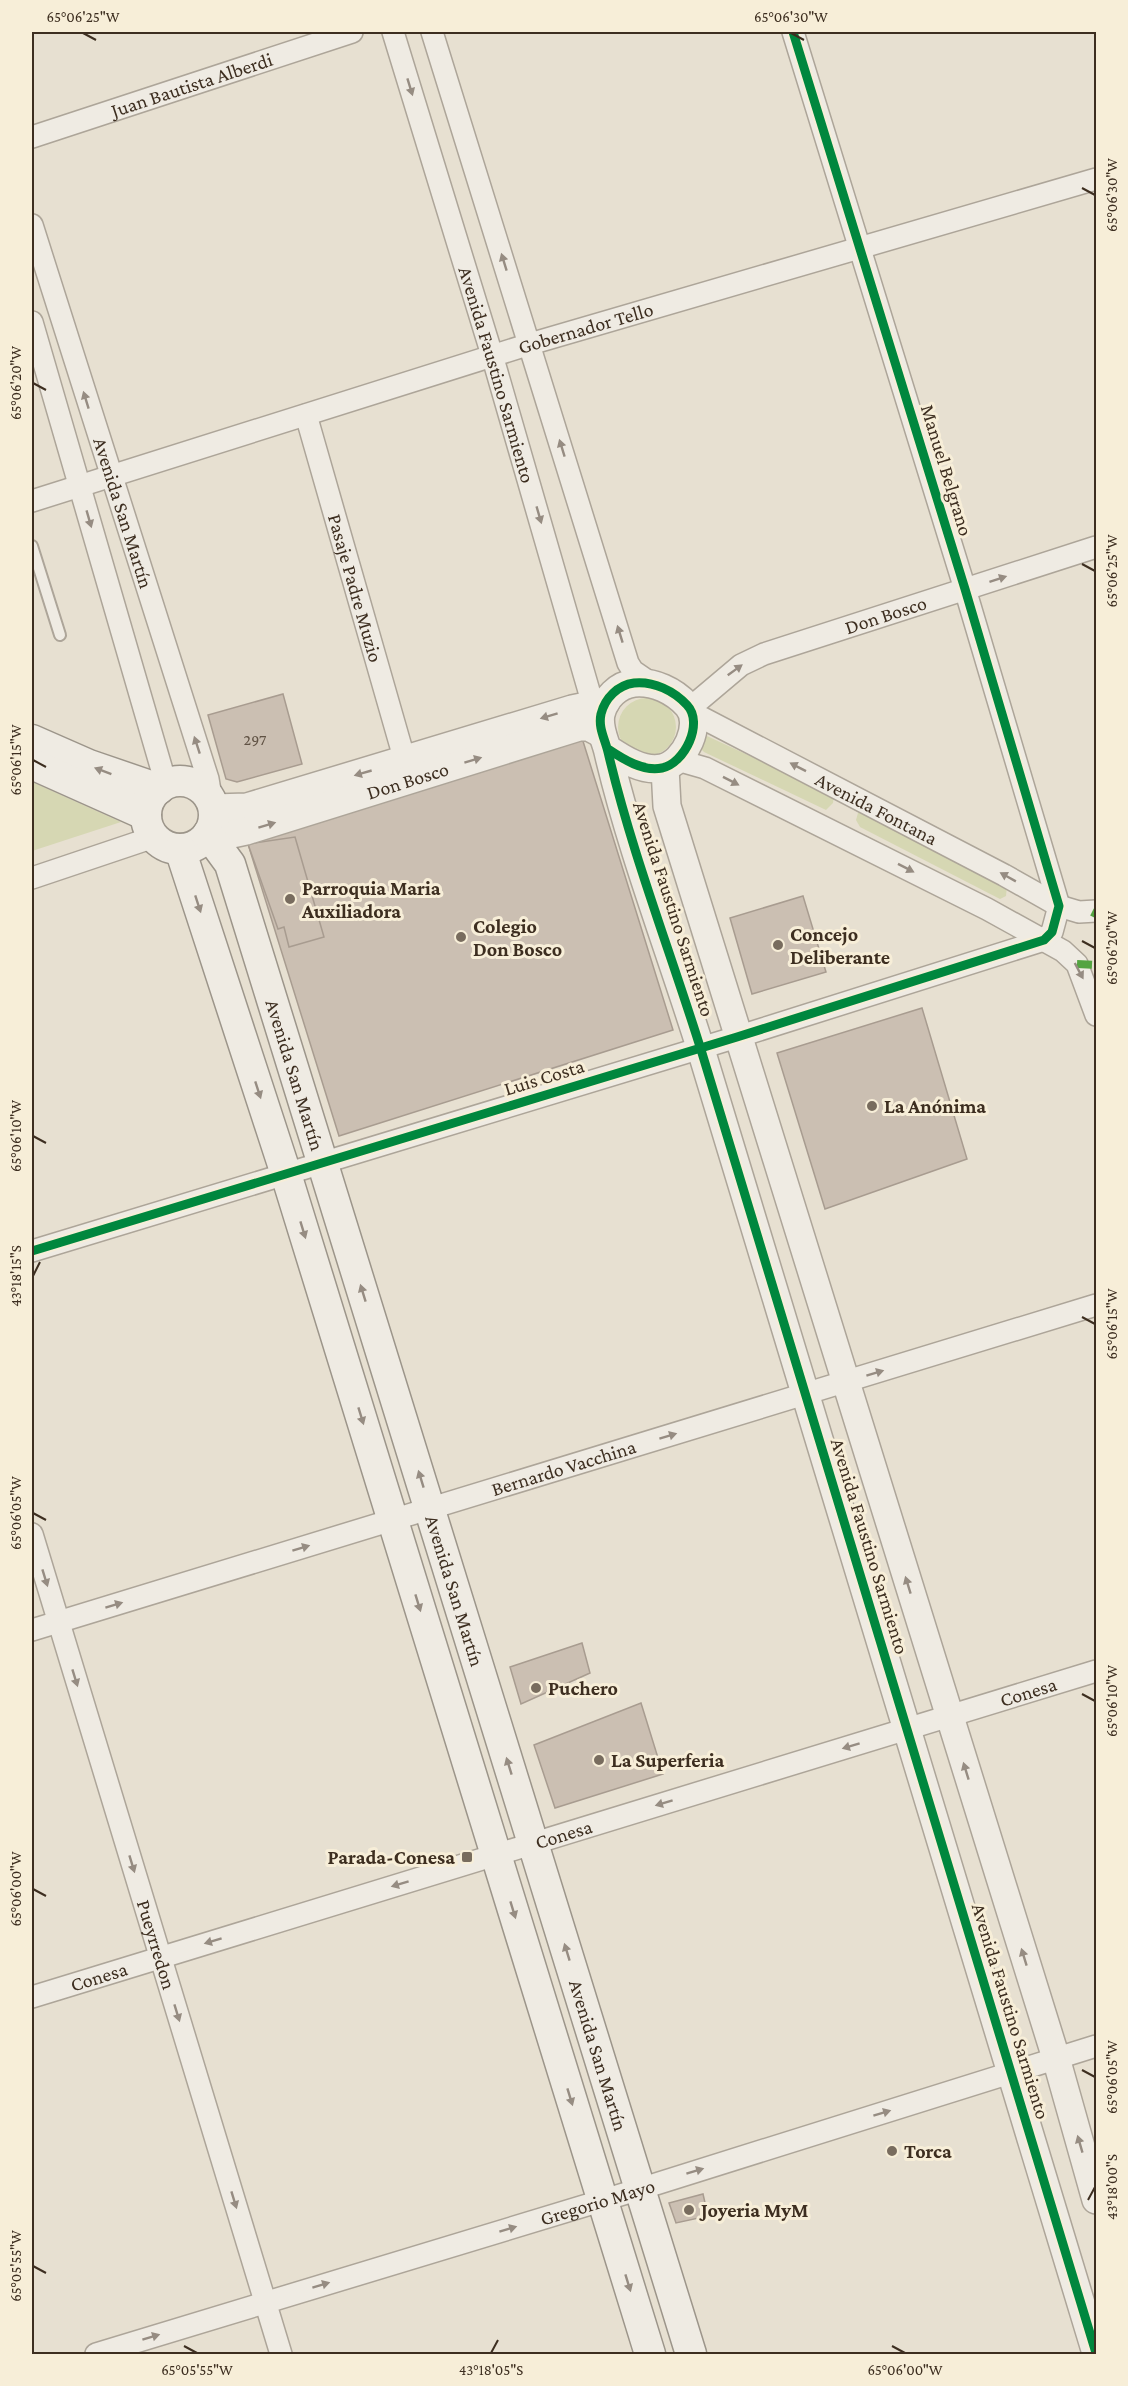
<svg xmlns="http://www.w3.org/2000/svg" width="1128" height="2386" font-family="'Crimson Pro',serif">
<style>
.green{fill:#d6d7b3}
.building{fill:#cbbfb2;stroke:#a89c90;stroke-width:1.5}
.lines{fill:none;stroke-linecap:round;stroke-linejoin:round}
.service-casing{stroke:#ada599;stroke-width:14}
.minor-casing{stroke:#ada599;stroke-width:24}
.tertiary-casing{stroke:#ada599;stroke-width:30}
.secondary-casing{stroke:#9c958a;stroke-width:33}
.service{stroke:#efebe3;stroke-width:10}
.minor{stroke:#efebe3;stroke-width:21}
.tertiary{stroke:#efebe3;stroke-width:27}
.secondary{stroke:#efebe3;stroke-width:30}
.quiet{stroke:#54a441;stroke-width:8;stroke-dasharray:15 8;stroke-linecap:butt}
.cycleway-casing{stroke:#f7eed8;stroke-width:13}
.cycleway{stroke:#00873e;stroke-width:9}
.oneway{fill:#968c82}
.ticks{fill:none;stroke:#3d2e20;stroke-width:2}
.poi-dot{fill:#786c5e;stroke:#f7eed8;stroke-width:2}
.labels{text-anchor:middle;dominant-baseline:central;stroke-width:6;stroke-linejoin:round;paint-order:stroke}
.number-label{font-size:16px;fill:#605244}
.street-label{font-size:20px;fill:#3d2e20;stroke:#f7eed8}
.poi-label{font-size:20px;font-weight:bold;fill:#3d2e20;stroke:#f7eed8;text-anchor:start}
.neatline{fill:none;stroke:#3d2e20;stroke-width:2}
.ticks-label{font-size:15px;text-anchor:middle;fill:#3d2e20}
</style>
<rect width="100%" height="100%" fill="#e7e0d1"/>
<!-- green -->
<g class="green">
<circle cx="647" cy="727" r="29"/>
<polygon points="707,736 834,795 833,803 826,810 704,752 699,747"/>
<polygon points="32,782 121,822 32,851"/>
<polygon points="865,812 1007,886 1006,896 1000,899 860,827 856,820 858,813"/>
</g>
<!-- building -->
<g class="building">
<polygon points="283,694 302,764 237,782 226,779 208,715"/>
<polygon points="582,738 673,1030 339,1136 248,844"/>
<polygon points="295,837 324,937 289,947 284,927 278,929 248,844"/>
<polygon points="803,896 826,972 752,994 730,918"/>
<polygon points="922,1008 967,1159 825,1209 777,1053"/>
<polygon points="582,1643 590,1673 521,1704 510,1667"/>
<polygon points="641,1703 663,1774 555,1808 534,1745"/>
<polygon points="703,2194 708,2216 676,2223 669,2203"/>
</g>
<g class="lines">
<defs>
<polyline id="service" points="32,546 60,635"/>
<g id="minor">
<path id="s1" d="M 393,32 L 492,355 L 593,705 L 599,717"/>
<polyline points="432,32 628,663 633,671 649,682"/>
<path id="s2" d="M 32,137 L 352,32"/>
<path id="s3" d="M 32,225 L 208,779 L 212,802"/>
<polyline points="32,322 166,784"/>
<path id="s4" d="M 306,415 L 405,761"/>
<path id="s5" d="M 32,501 L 530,344 L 1096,179"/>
<path id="s6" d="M 690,708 L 741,665 L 764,654 L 1096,547"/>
<path id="s7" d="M 693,713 L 1004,875 L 1059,906 L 1079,912 L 1096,911"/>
<polyline points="677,760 705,768 987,909 1063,951 1077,964 1096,1015"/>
<polyline points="32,878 154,837"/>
<polyline points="32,1251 737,1037 1044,940 1052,932 1059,906 965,589 793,32"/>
<path id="s8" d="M 32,1534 L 281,2354"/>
<path id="s9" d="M 32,1630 L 1096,1305"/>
<path id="s10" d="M 32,1997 L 1096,1671"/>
<path id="s11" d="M 96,2354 L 640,2189 L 1096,2046"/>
</g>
<g id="tertiary">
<path d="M 608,749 C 623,759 643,772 662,768 C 685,763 704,723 687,705 C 674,691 654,681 634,683 C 618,685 605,698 601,714 C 598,728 605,739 608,752 C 632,854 671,953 702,1053 C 836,1486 964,1920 1096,2353"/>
<polyline points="665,768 667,806 1056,2058 1096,2200"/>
<polyline points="214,808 247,807 572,709 606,702"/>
<path id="s12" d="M 210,830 L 232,834 L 246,831 L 579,727 L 589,727 L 602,734"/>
</g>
<g id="secondary">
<polyline points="32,740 89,765 159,789"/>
<polyline points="32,764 146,815"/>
<circle cx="180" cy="815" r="34"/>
<path id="s13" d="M 208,834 L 230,864 L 691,2354"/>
<polyline points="180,849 286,1174 650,2354"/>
</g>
</defs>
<!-- service casing -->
<use href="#service" class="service-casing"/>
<!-- minor casing -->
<use href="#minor" class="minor-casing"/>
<!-- tertiary casing -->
<use href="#tertiary" class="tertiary-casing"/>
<!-- secondary casing -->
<use href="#secondary" class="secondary-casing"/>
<!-- service -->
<use href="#service" class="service"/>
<!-- minor -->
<use href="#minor" class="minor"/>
<!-- tertiary -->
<use href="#tertiary" class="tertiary"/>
<!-- secondary -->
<use href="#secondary" class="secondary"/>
<!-- quiet -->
<g class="quiet">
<polyline points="1092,912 1096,914"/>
<polyline points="1077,964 1096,965"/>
</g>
<defs>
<g id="cycleway">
<path d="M 608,749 C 623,759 643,772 662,768 C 685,763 704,723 687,705 C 674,691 654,681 634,683 C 618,685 605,698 601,714 C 598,728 605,739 608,752 C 632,854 671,953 702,1053 C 836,1486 964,1920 1096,2353"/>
<polyline points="32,1251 737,1037 1044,940 1052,932 1059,906 965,589 793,32"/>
</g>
</defs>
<!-- cycleway casing -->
<use href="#cycleway" class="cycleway-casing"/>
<!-- cycleway -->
<use href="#cycleway" class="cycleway"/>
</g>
<!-- one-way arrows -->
<defs><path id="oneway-solid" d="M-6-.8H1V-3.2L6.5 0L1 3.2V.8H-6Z" transform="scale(1.5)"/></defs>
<g class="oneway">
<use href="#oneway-solid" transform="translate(410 87) rotate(73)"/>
<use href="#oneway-solid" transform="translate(504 262) rotate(-107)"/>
<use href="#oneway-solid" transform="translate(86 400) rotate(-107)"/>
<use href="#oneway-solid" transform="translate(562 448) rotate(-107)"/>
<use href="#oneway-solid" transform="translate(539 515) rotate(74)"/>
<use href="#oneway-solid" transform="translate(89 519) rotate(74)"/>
<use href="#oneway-solid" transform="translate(998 579) rotate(-18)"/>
<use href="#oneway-solid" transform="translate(620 634) rotate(-107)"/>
<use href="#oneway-solid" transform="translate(735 670) rotate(-36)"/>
<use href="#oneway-solid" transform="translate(549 716) rotate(163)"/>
<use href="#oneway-solid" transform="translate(197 745) rotate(-108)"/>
<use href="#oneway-solid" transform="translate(473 760) rotate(-17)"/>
<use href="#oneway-solid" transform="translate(798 767) rotate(-153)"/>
<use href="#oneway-solid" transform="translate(103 771) rotate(-159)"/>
<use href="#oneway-solid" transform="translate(363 773) rotate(164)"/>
<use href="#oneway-solid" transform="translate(731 781) rotate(27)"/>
<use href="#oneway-solid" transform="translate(267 825) rotate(-17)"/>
<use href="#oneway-solid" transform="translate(906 868) rotate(27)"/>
<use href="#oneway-solid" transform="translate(1008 877) rotate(-151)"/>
<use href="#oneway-solid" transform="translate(198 904) rotate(72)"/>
<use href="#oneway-solid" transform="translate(1079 971) rotate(62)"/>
<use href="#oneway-solid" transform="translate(258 1090) rotate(72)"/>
<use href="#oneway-solid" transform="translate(303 1230) rotate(73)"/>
<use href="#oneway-solid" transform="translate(363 1293) rotate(-107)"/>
<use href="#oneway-solid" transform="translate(875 1373) rotate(-17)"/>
<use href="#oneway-solid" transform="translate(361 1416) rotate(73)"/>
<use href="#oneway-solid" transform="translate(668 1436) rotate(-17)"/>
<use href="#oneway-solid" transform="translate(421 1479) rotate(-107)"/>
<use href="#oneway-solid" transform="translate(301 1548) rotate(-17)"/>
<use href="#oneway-solid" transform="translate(45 1578) rotate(73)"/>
<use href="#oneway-solid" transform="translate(908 1585) rotate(-107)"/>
<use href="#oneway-solid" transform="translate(418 1603) rotate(73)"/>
<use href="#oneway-solid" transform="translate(114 1605) rotate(-17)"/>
<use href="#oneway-solid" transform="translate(75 1678) rotate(73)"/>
<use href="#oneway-solid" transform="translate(851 1746) rotate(163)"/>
<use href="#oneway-solid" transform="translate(509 1766) rotate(-107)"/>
<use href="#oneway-solid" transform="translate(966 1771) rotate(-107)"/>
<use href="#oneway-solid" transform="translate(664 1803) rotate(163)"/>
<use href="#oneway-solid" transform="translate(132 1864) rotate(73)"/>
<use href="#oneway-solid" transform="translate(400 1884) rotate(163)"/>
<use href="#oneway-solid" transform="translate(513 1910) rotate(73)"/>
<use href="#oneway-solid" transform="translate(213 1941) rotate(163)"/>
<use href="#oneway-solid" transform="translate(567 1952) rotate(-107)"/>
<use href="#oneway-solid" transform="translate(1024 1957) rotate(-107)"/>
<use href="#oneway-solid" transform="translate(177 2013) rotate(73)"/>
<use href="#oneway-solid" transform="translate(570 2097) rotate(73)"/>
<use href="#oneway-solid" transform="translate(882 2113) rotate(-17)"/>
<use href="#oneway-solid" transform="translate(1080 2144) rotate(-106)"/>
<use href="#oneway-solid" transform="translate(695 2171) rotate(-17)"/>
<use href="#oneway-solid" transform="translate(234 2200) rotate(73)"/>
<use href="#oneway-solid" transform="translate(508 2229) rotate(-17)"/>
<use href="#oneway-solid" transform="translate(628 2283) rotate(73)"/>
<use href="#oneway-solid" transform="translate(321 2285) rotate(-17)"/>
<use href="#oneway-solid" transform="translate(151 2337) rotate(-17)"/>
</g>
<!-- ticks -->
<path class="ticks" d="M 83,33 L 96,40M 791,33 L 804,40M 1082,188 L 1095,195M 33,383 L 46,390M 1082,564 L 1095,571M 33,760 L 46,767M 1082,941 L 1095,948M 33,1136 L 46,1143M 33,1276 L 40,1262M 1082,1317 L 1095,1324M 33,1513 L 46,1520M 1082,1694 L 1095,1701M 33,1889 L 46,1896M 1082,2070 L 1095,2077M 1088,2200 L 1095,2187M 33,2266 L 46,2273M 184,2346 L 197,2353M 892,2346 L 905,2353M 491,2353 L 498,2340"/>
<!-- markers -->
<g class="poi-dot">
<circle cx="290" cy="899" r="6"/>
<circle cx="461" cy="937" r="6"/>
<circle cx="778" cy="945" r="6"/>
<circle cx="872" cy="1106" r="6"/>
<circle cx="536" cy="1688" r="6"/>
<circle cx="599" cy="1760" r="6"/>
<rect x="461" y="1851" width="12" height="12" rx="3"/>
<circle cx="892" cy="2151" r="6"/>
<circle cx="689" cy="2210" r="6"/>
</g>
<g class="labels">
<!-- number labels -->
<g class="number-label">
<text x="255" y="739">297</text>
</g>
<!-- street labels -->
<g class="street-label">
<text stroke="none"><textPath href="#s2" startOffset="168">Juan Bautista Alberdi</textPath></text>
<text stroke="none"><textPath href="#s5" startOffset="580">Gobernador Tello</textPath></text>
<text stroke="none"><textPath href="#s1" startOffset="358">Avenida Faustino Sarmiento</textPath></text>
<text transform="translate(947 470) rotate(73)">Manuel Belgrano</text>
<text stroke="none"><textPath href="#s3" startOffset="302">Avenida San Martín</textPath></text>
<text stroke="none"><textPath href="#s4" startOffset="180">Pasaje Padre Muzio</textPath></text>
<text stroke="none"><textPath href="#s6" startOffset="220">Don Bosco</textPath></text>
<text stroke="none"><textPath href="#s12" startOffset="206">Don Bosco</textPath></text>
<text stroke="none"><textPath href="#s7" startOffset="207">Avenida Fontana</textPath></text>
<text transform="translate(674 909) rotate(72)">Avenida Faustino Sarmiento</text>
<text stroke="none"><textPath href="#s13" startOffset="258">Avenida San Martín</textPath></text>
<text transform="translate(544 1077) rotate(-17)">Luis Costa</text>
<text stroke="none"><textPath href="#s9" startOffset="556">Bernardo Vacchina</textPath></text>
<text transform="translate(870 1546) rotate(73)">Avenida Faustino Sarmiento</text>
<text stroke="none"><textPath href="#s13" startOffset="798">Avenida San Martín</textPath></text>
<text stroke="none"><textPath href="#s10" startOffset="1042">Conesa</textPath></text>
<text stroke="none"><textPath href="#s10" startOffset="556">Conesa</textPath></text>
<text stroke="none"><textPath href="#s8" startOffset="429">Pueyrredon</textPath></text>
<text stroke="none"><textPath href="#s10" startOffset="70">Conesa</textPath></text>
<text transform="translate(1011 2011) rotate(73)">Avenida Faustino Sarmiento</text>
<text stroke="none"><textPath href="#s13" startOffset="1284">Avenida San Martín</textPath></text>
<text stroke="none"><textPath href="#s11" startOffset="524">Gregorio Mayo</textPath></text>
</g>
<!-- poi labels -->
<g class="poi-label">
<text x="302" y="888">Parroquia Maria<tspan x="302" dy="23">Auxiliadora</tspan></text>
<text x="473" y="926">Colegio<tspan x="473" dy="23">Don Bosco</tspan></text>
<text x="790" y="934">Concejo<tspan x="790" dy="23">Deliberante</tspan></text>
<text x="884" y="1106">La Anónima</text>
<text x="548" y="1688">Puchero</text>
<text x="611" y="1760">La Superferia</text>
<text x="455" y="1857" text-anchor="end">Parada-Conesa</text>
<text x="904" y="2151">Torca</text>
<text x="701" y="2210">Joyeria MyM</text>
</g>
</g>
<!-- border -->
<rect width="1128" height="2386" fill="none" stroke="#f7eed8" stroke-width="66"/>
<rect x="33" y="33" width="1062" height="2320" class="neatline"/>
<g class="ticks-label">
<text x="83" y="22">65°06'25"W</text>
<text x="791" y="22">65°06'30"W</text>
<text transform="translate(1112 195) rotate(-90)" y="5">65°06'30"W</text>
<text transform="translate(16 383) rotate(-90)" y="5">65°06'20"W</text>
<text transform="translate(1112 571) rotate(-90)" y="5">65°06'25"W</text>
<text transform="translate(16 760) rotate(-90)" y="5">65°06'15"W</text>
<text transform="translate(1112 948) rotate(-90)" y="5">65°06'20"W</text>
<text transform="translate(16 1136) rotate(-90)" y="5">65°06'10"W</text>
<text transform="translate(16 1276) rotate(-90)" y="5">43°18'15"S</text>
<text transform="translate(1112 1324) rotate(-90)" y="5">65°06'15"W</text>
<text transform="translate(16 1513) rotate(-90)" y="5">65°06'05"W</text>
<text transform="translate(1112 1701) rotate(-90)" y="5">65°06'10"W</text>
<text transform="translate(16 1889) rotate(-90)" y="5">65°06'00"W</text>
<text transform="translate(1112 2077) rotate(-90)" y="5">65°06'05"W</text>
<text transform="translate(1112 2187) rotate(-90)" y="5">43°18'00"S</text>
<text transform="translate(16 2266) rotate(-90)" y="5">65°05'55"W</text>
<text x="197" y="2375">65°05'55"W</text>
<text x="491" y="2375">43°18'05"S</text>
<text x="905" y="2375">65°06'00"W</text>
</g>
</svg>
